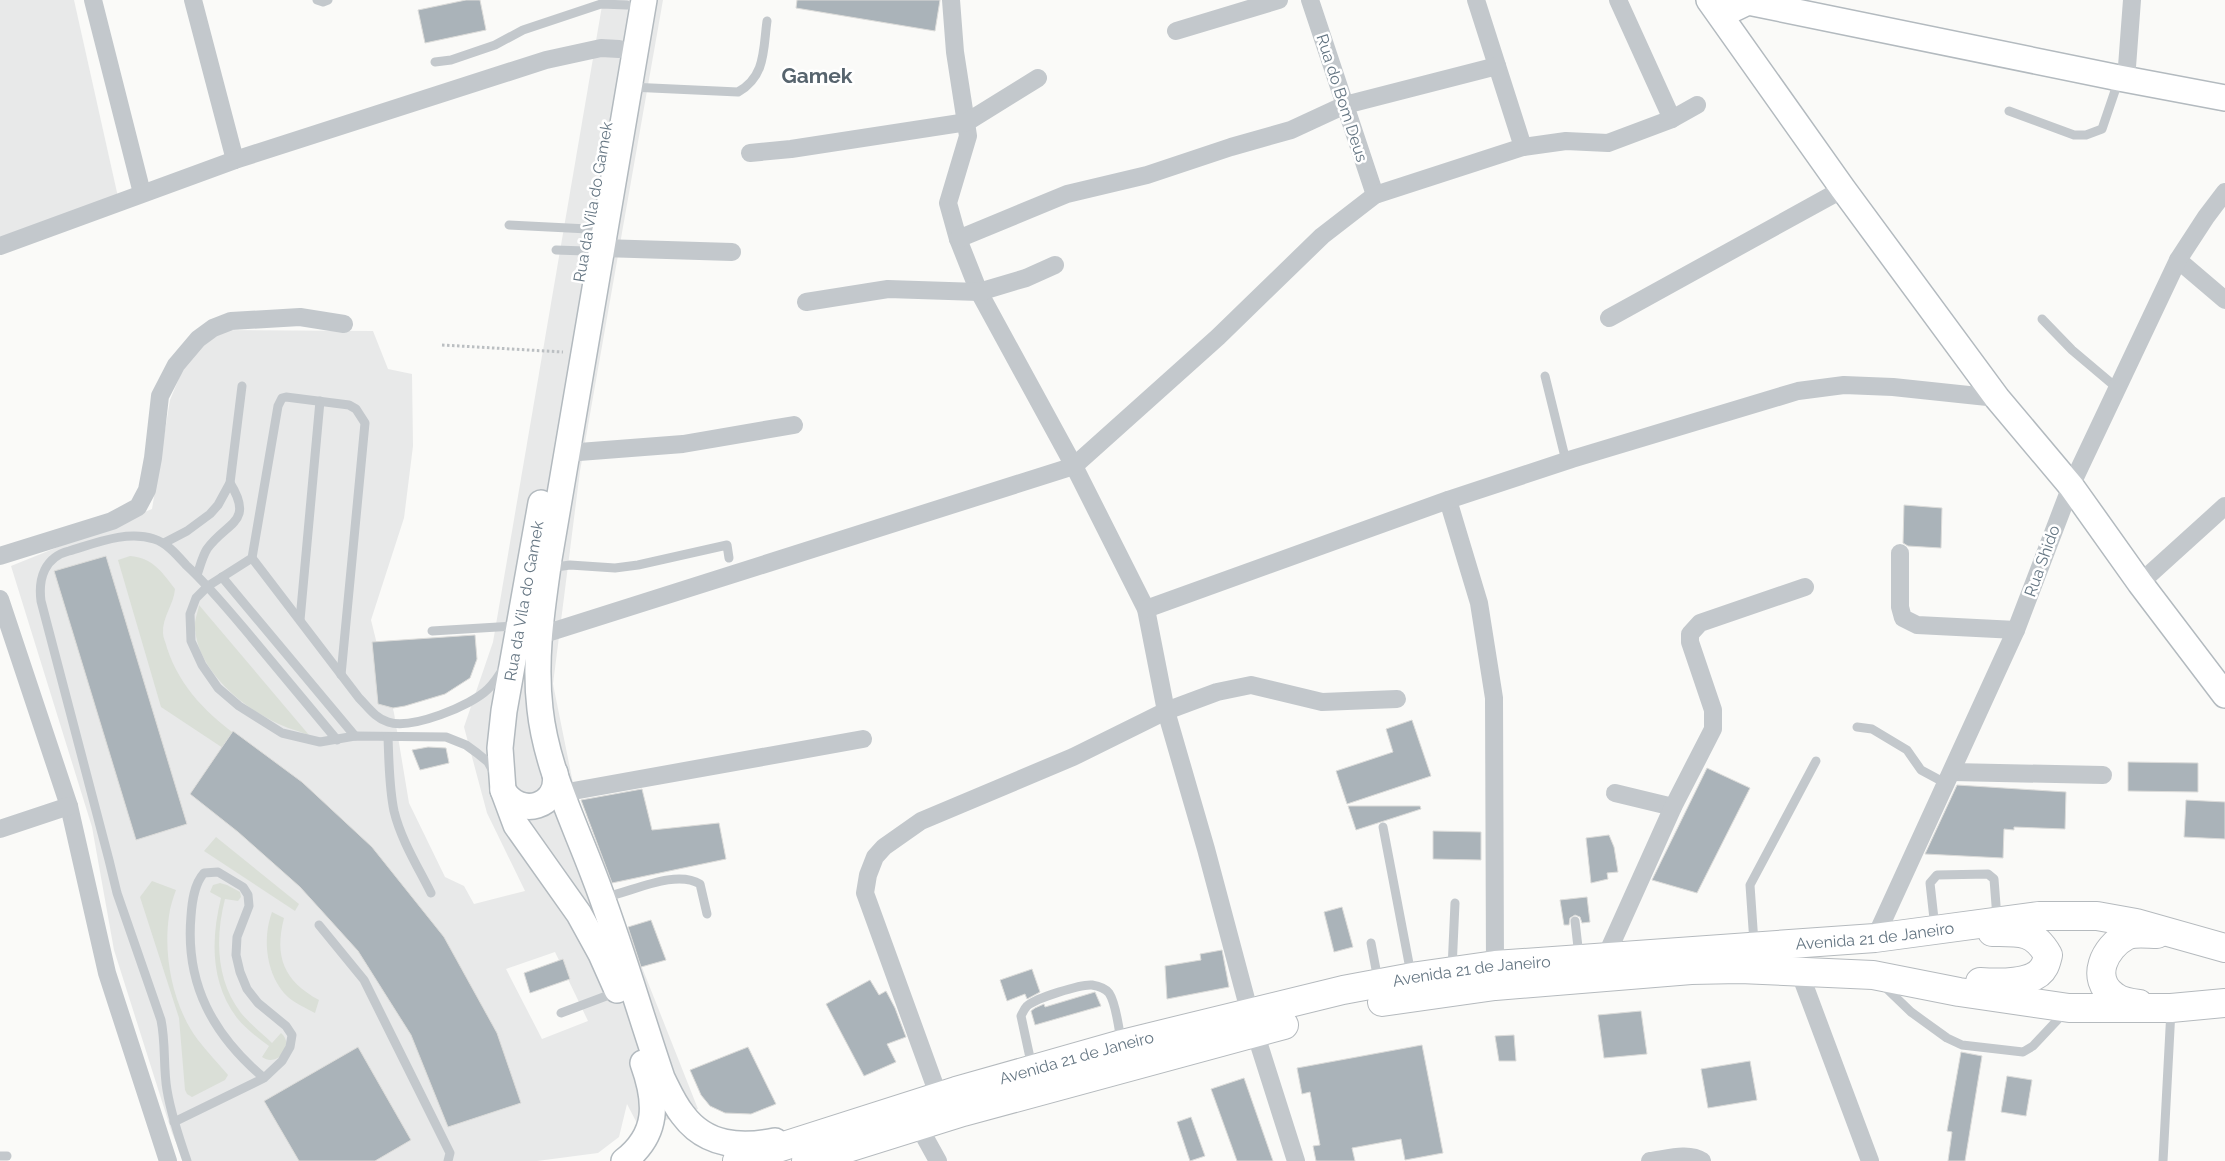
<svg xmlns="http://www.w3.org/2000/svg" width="2225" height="1161" font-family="Raleway,sans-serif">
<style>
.built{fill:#e8e9e9;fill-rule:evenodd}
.green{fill:#dadfd7}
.building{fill:#aab3b9;stroke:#dcdcda}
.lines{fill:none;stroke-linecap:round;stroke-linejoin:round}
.secondary-casing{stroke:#b3babf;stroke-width:28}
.primary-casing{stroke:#b5babe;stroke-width:30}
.path{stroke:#bbbfc2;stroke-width:3;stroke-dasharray:2.5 2.5;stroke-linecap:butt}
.lane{stroke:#c3c8cc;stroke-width:9}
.street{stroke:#c3c8cc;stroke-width:18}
.secondary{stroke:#fff;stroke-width:25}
.primary{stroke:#fff;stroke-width:28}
.labels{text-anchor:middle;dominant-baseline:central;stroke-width:5;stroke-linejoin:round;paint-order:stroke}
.street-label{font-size:16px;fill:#657683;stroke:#fff}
.district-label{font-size:21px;font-weight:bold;fill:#57646e;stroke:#fff}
</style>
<rect width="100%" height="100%" fill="#fafaf8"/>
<!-- built -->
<g class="built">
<polygon points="0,0 74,0 118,197 0,239"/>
<path d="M 603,0 L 663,0 L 580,471 L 553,684 L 577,803 L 698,1109 L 640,1129 L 627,1104 L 619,1137 L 598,1153 L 537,1161 L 184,1161 L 172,1133 L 114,950 L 92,827 L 11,566 L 152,509 L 170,400 L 187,359 L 218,330 L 373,331 L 388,369 L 412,374 L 413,446 L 404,518 L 371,620 L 394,713 L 409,803 L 445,877 L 464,886 L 474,904 L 525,891 L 487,813 L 464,727 L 493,642 ZM 555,952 L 588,1021 L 542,1039 L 506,969 Z"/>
</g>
<!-- green -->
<g class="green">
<path d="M 130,556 C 153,558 162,572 175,589 C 174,604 162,617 163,633 C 163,638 166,643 167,648 C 180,688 209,716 242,739 L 232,754 L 161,707 L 118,560 Z"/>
<path d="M 199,605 L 309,735 C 295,730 280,726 267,718 C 235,701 197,666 195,628 C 194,621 198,612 199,605 Z"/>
<polygon points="216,837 299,904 295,911 204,851"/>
<path d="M 152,881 L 176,890 C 173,898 170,907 169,916 C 163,956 173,1007 198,1040 C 207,1052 218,1063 228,1075 L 225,1080 L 192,1097 L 187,1094 L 185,1090 L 179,1018 L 140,897 Z"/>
<path d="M 220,883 L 227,885 L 240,892 L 241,897 L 238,901 L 225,899 C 215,938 216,980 241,1013 C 250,1024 262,1033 272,1043 L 281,1033 C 296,1046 277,1068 262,1057 L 269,1046 C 258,1038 246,1029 237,1018 C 210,982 211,939 221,898 L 210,892 L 213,885 Z"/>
<path d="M 272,912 L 284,918 C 274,957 284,981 319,1000 L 315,1013 C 306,1008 296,1004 288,997 C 266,976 262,939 272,912 Z"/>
</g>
<!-- building -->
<g class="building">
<polygon points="466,0 480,0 486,30 425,43 418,10"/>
<polygon points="797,0 940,0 935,31 796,8"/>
<polygon points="1904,505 1942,508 1941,548 1908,546 1903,543"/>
<polygon points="106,556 187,824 136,840 54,571"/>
<polygon points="475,635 477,659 470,678 445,694 405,706 393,708 378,704 372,642"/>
<polygon points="1412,720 1431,776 1347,804 1336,771 1393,752 1386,729"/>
<polygon points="233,731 302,782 372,847 444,937 497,1033 521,1103 448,1127 411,1035 358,951 300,887 238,832 190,794"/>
<polygon points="428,747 446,748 449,763 420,770 412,750"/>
<polygon points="2128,762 2198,763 2198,792 2128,791"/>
<polygon points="1707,768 1750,788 1697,893 1652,880"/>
<polygon points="1957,785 2066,792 2065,829 2014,827 2014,830 2004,829 2003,858 1925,854"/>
<polygon points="642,789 652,830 719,823 726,859 612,883 581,800"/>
<polygon points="2186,800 2225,802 2225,839 2184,837"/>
<polygon points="1348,806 1420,806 1421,809 1356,830"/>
<polygon points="1433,831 1481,832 1481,860 1433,859"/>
<polygon points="1609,835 1614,847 1618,872 1607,873 1608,879 1591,883 1586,838"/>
<polygon points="1587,897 1590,922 1582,923 1580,917 1575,915 1570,918 1569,925 1564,925 1560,900"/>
<polygon points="1342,907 1353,947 1334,952 1324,912"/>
<polygon points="651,920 666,960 641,967 628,927"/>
<polygon points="1222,950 1229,987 1167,999 1165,966 1201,960 1200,954"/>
<polygon points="563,959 570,979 530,993 524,973"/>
<polygon points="1032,969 1040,992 1027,999 1025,994 1007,1001 1000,980"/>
<polygon points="870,980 879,995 886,991 895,1008 906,1037 887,1044 896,1062 864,1076 826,1004"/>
<polygon points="1095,992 1101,1006 1035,1025 1031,1011 1035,1008 1044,1004 1045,1007"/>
<polygon points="1641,1011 1647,1054 1604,1058 1598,1015"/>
<polygon points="1514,1035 1516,1061 1499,1061 1495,1036"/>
<polygon points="1422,1045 1443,1153 1405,1160 1401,1139 1352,1148 1355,1161 1316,1161 1313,1146 1320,1145 1310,1092 1302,1094 1297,1068"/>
<polygon points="358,1047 411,1140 375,1161 299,1161 264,1101"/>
<polygon points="748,1047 776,1104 751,1114 725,1113 710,1106 701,1095 690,1070"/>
<polygon points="1961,1052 1982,1056 1965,1161 1948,1161 1952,1132 1947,1131"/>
<polygon points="1750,1061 1757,1100 1708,1108 1701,1069"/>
<polygon points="2007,1076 2032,1080 2026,1116 2001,1112"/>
<polygon points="1244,1078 1273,1161 1237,1161 1211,1089"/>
<polygon points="1191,1117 1205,1156 1190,1161 1177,1122"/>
</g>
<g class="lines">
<defs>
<g id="secondary">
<path d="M 644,0 L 549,559 C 542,609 534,658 540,709 C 546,766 573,820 593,873 C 619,940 639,1010 662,1078 C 668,1090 674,1104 683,1115 C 706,1146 741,1148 775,1141"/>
<polyline points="1709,0 1843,189 1997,398 2071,486 2140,583 2225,695"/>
<polyline points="1721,15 1748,2 2119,78 2225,98"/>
<polyline points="541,503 504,711 500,748 503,790 516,825 579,914 601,954 617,990"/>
<path d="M 503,790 C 519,819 561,807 555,773"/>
<path d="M 624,1161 C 659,1134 657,1102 643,1063"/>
</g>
<g id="primary">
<path d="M 1980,982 C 1996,983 2035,985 2044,967 C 2046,964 2047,959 2048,955 C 2034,930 2019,932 1992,932"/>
<polyline points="1382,1002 1495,986 1691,970 1740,969 1873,975 1959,992 2069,1008 2171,1008 2225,1003"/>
<path d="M 2139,1004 C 2130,1003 2121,1002 2114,996 C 2089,979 2105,947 2126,936 C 2134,932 2148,934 2157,934"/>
<path id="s1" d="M 737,1161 L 956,1091 L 1122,1044 L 1343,990 L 1418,976 L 1495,965 L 1875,938 L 2039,916 L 2097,916 L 2136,923 L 2225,948"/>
<polyline points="806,1161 963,1112 1284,1025"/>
</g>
</defs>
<!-- secondary casing -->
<use href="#secondary" class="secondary-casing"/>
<!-- primary casing -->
<use href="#primary" class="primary-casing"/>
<!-- path -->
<polyline class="path" points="442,345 563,352"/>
<!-- lane -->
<g class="lane">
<polyline points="317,0 323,2 328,0"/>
<polyline points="435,62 451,60 495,45 523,30 601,4 627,5"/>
<path d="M 630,87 L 738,92 C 766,76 763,50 767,21"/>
<polyline points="2009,111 2074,135 2086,135 2102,129 2119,79"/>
<polyline points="509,225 588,229"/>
<polyline points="556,250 585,251"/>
<polyline points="2042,319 2072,350 2117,388"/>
<polyline points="1545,376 1566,461"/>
<polyline points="164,543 187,531 210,514 218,505 230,483 242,386"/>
<path d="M 252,558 L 359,698 C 368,707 375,718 388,722 C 411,730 471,706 488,689 C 494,683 500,674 504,667"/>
<polyline points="549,568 570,565 615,568 638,565 727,545 729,558"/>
<path d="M 197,575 C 200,567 202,557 207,549 C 226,522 255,523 230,483"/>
<polyline points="222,577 355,736"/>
<polyline points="300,620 320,401"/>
<polyline points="432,631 516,626"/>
<polyline points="341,675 365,423 356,409 349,405 286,397 282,398 278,406 252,558 208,586 196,598 190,614 191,641 202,665 218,688 239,706 282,733 320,742 355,736 446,737 466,745 477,753 488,762 494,773"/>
<polyline points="1857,727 1872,729 1907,750 1921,770 1947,784"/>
<path d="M 388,737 C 389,762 389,787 394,811 C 401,840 418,867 431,893"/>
<polyline points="1383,827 1411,974"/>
<path d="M 605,897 C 632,892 675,869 700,884 L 707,914"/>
<polyline points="1575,921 1579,956"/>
<polyline points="319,925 364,980 450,1153 448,1161"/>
<polyline points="1935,928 1930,883 1937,875 1988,874 1994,879 1997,918"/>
<polyline points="1371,943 1378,980"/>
<polyline points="1754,943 1750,885 1816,761"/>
<polyline points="1452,969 1455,903"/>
<polyline points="1884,986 1911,1012 1947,1038 1962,1045 2023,1052 2033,1046 2064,1013"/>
<polyline points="561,1013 617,992"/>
<path d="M 1032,1067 L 1021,1016 C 1023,1012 1024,1009 1027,1006 C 1036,998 1081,984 1092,985 C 1098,986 1105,988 1109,993 C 1116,1003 1119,1029 1121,1041"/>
<path d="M 174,1122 L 264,1078 L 282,1061 L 290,1047 L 292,1035 L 286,1026 L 258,1003 L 247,989 L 240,972 L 236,955 L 237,937 L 249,906 L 248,895 L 243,887 L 218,872 L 204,873 C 194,884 192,902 191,916 C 185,984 213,1035 264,1078"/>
<polyline points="0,1156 7,1156"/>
<path d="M 187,1161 C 179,1138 171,1114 167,1090 C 163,1067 166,1044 161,1020 L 117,893 L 109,860 L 41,601 C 38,578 45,557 69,551 C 96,543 127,530 154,539 C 167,543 177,555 186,565 C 210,587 231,613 252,638 C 280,672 309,706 337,740"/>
<polyline points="2163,1161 2171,1010"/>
</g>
<!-- street -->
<g class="street">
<polyline points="93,0 142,193"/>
<polyline points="193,0 235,160"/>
<polyline points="951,0 955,52 968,136 948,203 958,239 979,292 1074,466 1146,609 1166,711 1206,849 1250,1014"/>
<polyline points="1310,0 1375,195"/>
<polyline points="1476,0 1523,147"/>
<polyline points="1618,0 1672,119"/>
<polyline points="1176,31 1279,0"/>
<polyline points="2126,80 2132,0"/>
<polyline points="750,153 791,149 967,122 1038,78"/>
<polyline points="958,239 1067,194 1147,175 1231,147 1291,130 1345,105 1497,66"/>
<polyline points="0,246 235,160 546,60 601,48 619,49"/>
<polyline points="602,248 732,252"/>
<polyline points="2178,260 2225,300"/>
<polyline points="806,302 888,289 979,292 1026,278 1055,265"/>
<polyline points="1609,318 1843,189"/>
<polyline points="566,453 683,444 794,425"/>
<polyline points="1448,500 1479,603 1494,698 1495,965"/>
<polyline points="1900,553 1900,607 1903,618 1917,625 2016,630"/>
<polyline points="0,556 112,521 138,507 147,490 153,458 160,396 176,365 198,339 213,328 231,321 300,317 344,324"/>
<polyline points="2140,583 2225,506"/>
<polyline points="0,599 69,806 107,973 168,1161"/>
<polyline points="1146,609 1448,500 1572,459 1798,391 1844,385 1893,387 1997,398"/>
<polyline points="538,636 1074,466 1218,337 1322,236 1375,195 1523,147 1566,141 1608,143 1672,119 1697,105"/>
<polyline points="1952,772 2103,775"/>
<polyline points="562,793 863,739"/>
<polyline points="1615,793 1673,807"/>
<polyline points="0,829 69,806"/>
<polyline points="1875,938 2016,630 2071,486 2178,260 2206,217 2225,192"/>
<polyline points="1606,956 1673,807 1713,729 1713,710 1690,642 1690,634 1700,623 1805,587"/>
<polyline points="1799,971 1870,1161"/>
<polyline points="1255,1032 1296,1161"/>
<polyline points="939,1097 865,893 868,875 875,857 884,847 921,821 1073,757 1166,711 1217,692 1251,685 1322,702 1397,699"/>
<polyline points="918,1125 938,1161"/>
<path d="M 1650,1161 C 1666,1159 1689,1152 1702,1161"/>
</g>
<!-- secondary -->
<use href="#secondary" class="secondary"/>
<!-- primary -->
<use href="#primary" class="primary"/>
</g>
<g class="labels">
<!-- street labels -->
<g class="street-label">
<text transform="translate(1342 98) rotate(72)">Rua do Bom Deus</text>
<text transform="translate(593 202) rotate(-80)">Rua da Vila do Gamek</text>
<text transform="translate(2042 561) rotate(-70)">Rua Shido</text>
<text transform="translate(524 601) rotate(-80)">Rua da Vila do Gamek</text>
<text stroke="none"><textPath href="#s1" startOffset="1165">Avenida 21 de Janeiro</textPath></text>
<text stroke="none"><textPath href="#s1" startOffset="760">Avenida 21 de Janeiro</textPath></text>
<text stroke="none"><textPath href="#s1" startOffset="355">Avenida 21 de Janeiro</textPath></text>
</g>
<!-- district labels -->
<g class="district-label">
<text x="817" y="75">Gamek</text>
</g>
</g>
</svg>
